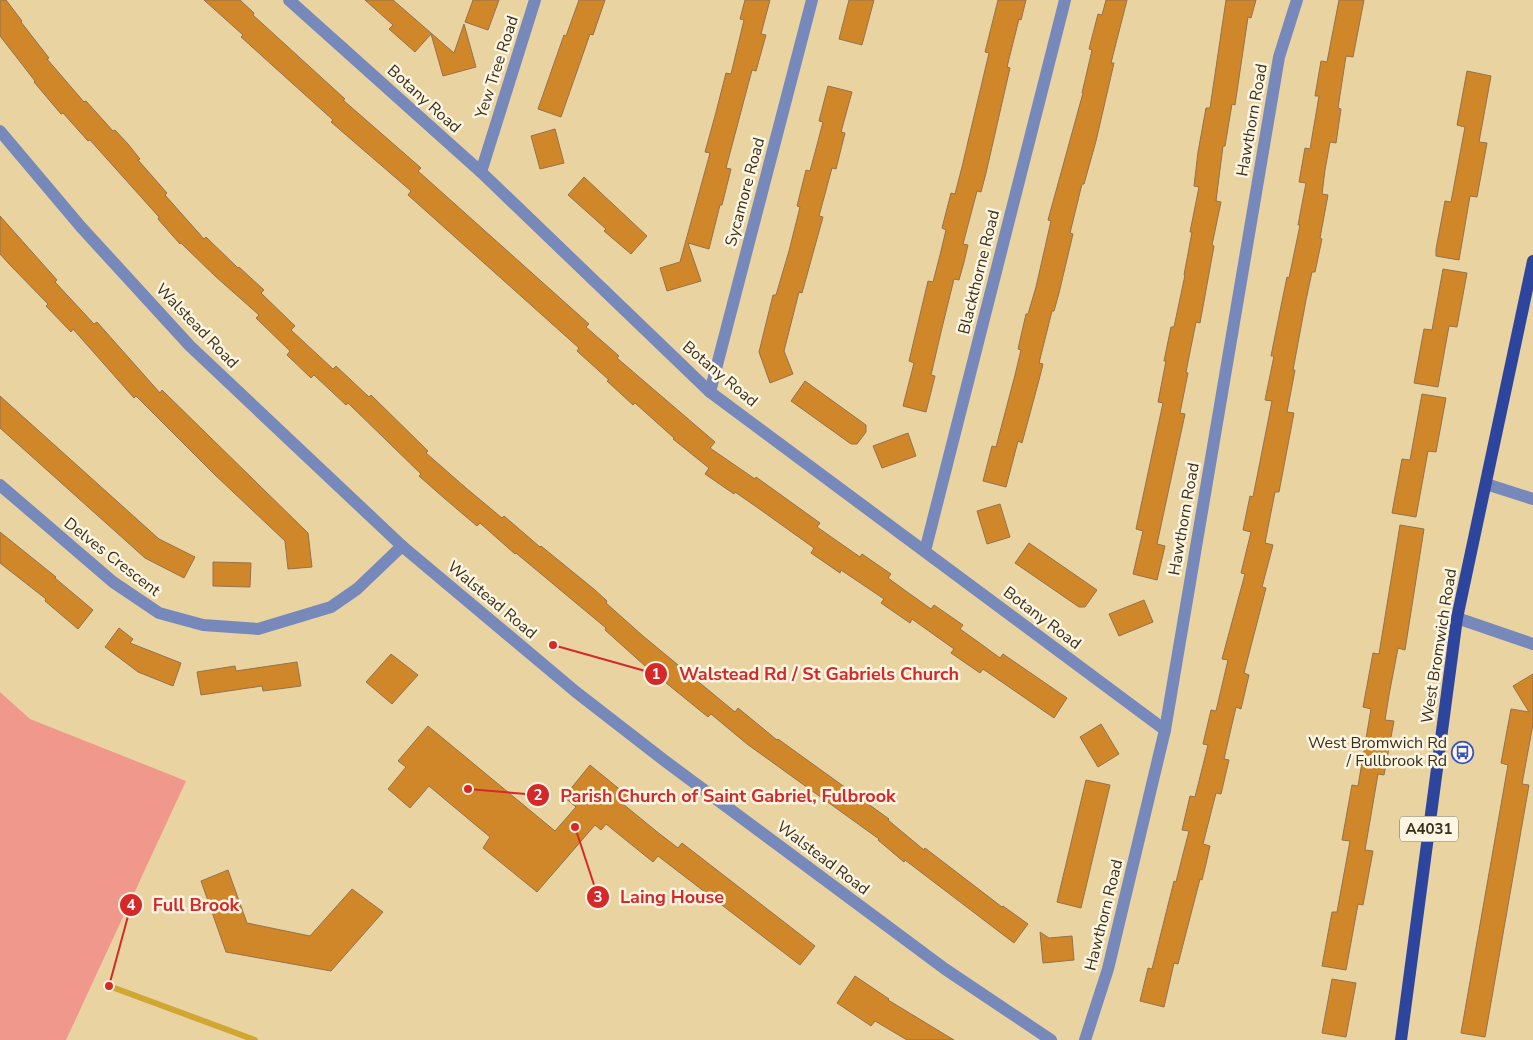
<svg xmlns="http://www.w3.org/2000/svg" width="1533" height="1040" font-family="'Nunito Sans',sans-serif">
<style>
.green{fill:#f0988c}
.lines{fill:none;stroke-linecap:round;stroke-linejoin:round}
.stream{stroke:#d0a733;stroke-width:6}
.building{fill:#cf8729;stroke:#95724c}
.minor{stroke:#7789ba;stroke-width:12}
.major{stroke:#2d459c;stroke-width:12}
.labels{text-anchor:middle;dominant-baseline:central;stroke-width:5;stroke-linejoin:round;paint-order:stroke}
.shield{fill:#fef6e2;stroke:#736b57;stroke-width:1}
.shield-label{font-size:15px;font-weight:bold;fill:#372f1b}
.street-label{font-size:16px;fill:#372f1b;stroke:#fef6e2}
.poi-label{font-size:16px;fill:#372f1b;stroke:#fef6e2;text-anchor:end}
.leader{fill:none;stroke:#d62828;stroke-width:2}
.callout-dot{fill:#d62828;stroke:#fef6e2;stroke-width:2}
.mark-label{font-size:15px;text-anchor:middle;font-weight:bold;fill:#fff}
.callout-label{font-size:18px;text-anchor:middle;font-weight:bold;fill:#d62828;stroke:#fef6e2;stroke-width:5;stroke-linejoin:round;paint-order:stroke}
</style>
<rect width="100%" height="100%" fill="#e8d3a1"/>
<!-- green -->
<polygon class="green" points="0,692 30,719 186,781 66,1040 0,1040"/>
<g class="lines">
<!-- stream -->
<polyline class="stream" points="109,986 255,1040"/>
</g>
<!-- building -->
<g class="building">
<polygon points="0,0 6,0 22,21 21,22 49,58 47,59 84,102 86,101 113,131 115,130 128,144 140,159 138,160 167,193 165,195 204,239 206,237 238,268 239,267 264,290 261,293 295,326 291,330 333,369 336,366 369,397 371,395 428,451 426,453 466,488 502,518 504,516 540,547 541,546 595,590 607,601 606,603 643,636 735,712 738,708 777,740 778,739 889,819 888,820 924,850 925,848 1002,907 1003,906 1028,924 1014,943 905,860 904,862 878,840 879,839 747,744 711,714 708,717 644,665 605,630 606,628 516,553 515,554 480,523 477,526 444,498 419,476 421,474 348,403 346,405 314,375 311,378 287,355 290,351 256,318 259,315 215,276 181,243 180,244 158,219 159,217 90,140 88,141 63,113 61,114 34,82 35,81 0,36"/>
<polygon points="204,0 240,0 254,13 253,15 345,99 343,100 421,168 418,171 589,324 586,327 619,356 617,358 715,442 710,448 755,479 756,477 820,523 817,527 860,557 862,554 891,574 888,578 910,594 931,609 934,605 963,625 960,629 981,644 1000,658 1003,654 1067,698 1054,718 983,669 980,673 951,653 954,649 912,619 910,623 881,603 884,599 841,570 840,573 811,553 814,548 758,508 735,492 734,494 705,474 709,468 673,439 674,438 635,403 633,405 607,381 609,380 577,351 579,348 408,195 411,191 331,122 333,120 241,37 243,35"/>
<polygon points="365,0 393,0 454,53 464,24 476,67 443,76 431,34 415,52 389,29 393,25"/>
<polygon points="473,0 499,0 488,30 465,22"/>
<polygon points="579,0 605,0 593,35 590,34 561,117 538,109 564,35 566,36"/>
<polygon points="745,0 770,0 761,34 766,35 756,71 752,70 726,168 731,169 722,205 720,205 709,249 688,243 701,281 667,291 660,268 680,262 710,153 705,152 715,116 726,73 731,74 744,20 740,19"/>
<polygon points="849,0 874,0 862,45 839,39"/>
<polygon points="998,0 1026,0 1021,20 1019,19 1007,67 1010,68 986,173 981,192 977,191 963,244 968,245 964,262 959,280 954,279 941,332 931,375 935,376 926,412 903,406 914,363 909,361 928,281 933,282 940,255 946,230 942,228 951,193 955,194 962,167 989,53 985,52"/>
<polygon points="1106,0 1127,0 1111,63 1114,63 1096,141 1084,184 1082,184 1070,233 1073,234 1059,293 1054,311 1052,311 1039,363 1043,364 1039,380 1022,443 1018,441 1006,487 983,481 992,446 996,447 1015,375 1021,350 1018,349 1026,314 1028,314 1036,287 1051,221 1048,220 1083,93 1082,93 1092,50 1089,49 1098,14 1102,15"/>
<polygon points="1226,0 1256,0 1251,18 1248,17 1235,105 1232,104 1225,146 1223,146 1216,201 1221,202 1212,245 1214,246 1200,323 1196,322 1186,372 1188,373 1180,413 1185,414 1157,544 1165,546 1157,580 1133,574 1143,531 1136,529 1163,403 1158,402 1166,361 1164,361 1171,327 1174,327 1185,275 1184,275 1192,232 1190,232 1199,187 1194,186 1198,152 1206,108 1210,108"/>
<polygon points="1339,0 1364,0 1353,57 1346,56 1338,108 1341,109 1336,143 1330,142 1325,170 1322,194 1328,195 1320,238 1322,239 1315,272 1312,272 1306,300 1293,370 1295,370 1287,412 1294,413 1279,492 1275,492 1265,543 1273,545 1262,587 1266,588 1244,673 1249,675 1241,709 1236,707 1224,759 1229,760 1221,794 1216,793 1203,844 1210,846 1206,864 1202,880 1200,879 1178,964 1174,963 1164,1007 1140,1001 1148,968 1152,969 1174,881 1176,882 1182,858 1189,831 1182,830 1190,796 1195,797 1208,745 1203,744 1211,710 1216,711 1228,660 1222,659 1245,574 1241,573 1251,532 1243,530 1250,496 1253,497 1272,401 1265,400 1274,356 1271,356 1280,311 1287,277 1289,278 1300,225 1298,225 1306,183 1299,182 1305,148 1310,149 1319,96 1315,96 1321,61 1327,62"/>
<polygon points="1467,71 1491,76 1479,142 1487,143 1477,197 1470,196 1459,260 1436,256 1436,249 1445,201 1451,202 1465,127 1457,125"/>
<polygon points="828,86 852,92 841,132 845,133 836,169 832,168 819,216 823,217 802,293 799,292 784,351 793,374 770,383 759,352 773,295 776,295 789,251 800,207 797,206 806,170 810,171 817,145 823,122 819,121"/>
<polygon points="555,129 564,163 540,169 531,136"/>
<polygon points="584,177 647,236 631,254 604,231 606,229 568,195"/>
<polygon points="0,216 57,280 55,282 94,324 97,322 160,393 162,390 308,533 312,567 288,569 285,541 214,474 136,396 134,398 73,329 71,332 46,306 48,304 10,265 0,254"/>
<polygon points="1443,269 1467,273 1457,327 1449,326 1438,387 1414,383 1424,329 1432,330"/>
<polygon points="805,381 866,425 866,432 857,444 851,444 791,401"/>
<polygon points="1422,394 1446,398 1436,452 1428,451 1416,517 1392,513 1402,459 1410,460"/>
<polygon points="0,396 159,539 195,557 184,578 145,558 0,428"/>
<polygon points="908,433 916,456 882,468 873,446"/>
<polygon points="1000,504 1010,537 987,544 977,511"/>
<polygon points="1400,525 1424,529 1405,650 1398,648 1389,695 1385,720 1394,721 1384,775 1378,774 1365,850 1373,851 1363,905 1358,904 1346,970 1322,966 1332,912 1337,912 1350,841 1342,840 1352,785 1358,786 1371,709 1363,707 1366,691 1373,653 1379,654"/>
<polygon points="0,532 56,577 55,578 93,610 78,629 45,601 46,599 0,563"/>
<polygon points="1029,543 1097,590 1085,607 1079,607 1015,563"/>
<polygon points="213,562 251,563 250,587 213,586"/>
<polygon points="1144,600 1153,622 1119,636 1109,614"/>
<polygon points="119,628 133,639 130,643 181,663 173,686 138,672 105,647"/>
<polygon points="391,654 418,675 392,704 366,682"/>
<polygon points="297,662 301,686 263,691 262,686 201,695 197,672 235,666 236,671"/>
<polygon points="1533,674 1533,724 1522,784 1529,785 1485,1037 1461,1033 1508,765 1501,763 1511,709 1529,712 1513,686"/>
<polygon points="1101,724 1119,754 1098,767 1080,737"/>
<polygon points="428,726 555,831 576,807 564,797 590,765 629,797 623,804 656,831 678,848 682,843 815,946 800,965 658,856 653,862 606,824 601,830 595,825 537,892 483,848 490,837 429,786 410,808 388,789 406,767 398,761"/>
<polygon points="1086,780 1110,785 1081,908 1057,902"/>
<polygon points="228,870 247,923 310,936 352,889 383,912 331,971 226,952 201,881"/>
<polygon points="1040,932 1049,938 1072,936 1074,960 1043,963"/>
<polygon points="855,976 889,999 888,1000 954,1040 907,1040 875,1021 871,1026 837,1003"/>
<polygon points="1332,979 1356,983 1346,1037 1322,1033"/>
</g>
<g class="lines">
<!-- minor -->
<g class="minor">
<polyline points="289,0 481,172 710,392 1165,730"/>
<polyline points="0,131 81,227 190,346 402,546 576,692 665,761 945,969 1051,1040"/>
<polyline points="481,172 535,0"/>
<polyline points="710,392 812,0"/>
<polyline points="1486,484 1533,499"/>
<polyline points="0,485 113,582 159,613 203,625 258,629 331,607 357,589 402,546"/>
<polyline points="925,551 1065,0"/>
<polyline points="1457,618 1533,644"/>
<polyline points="1085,1040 1108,969 1165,730 1279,57 1297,0"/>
</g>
<!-- major -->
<polyline class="major" points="1401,1040 1457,618 1533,261"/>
</g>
<!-- icons -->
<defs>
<symbol id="bus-ring" viewBox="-11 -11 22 22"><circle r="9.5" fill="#fef6e2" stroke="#3653c4" stroke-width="1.5"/><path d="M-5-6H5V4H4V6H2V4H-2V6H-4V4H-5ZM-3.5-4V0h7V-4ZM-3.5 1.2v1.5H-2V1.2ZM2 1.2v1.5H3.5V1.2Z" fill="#3653c4"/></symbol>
</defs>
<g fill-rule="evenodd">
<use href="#bus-ring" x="1450" y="740" width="25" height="25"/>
</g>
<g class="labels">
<!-- shield labels -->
<rect class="shield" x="1400" y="816.5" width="58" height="25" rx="4"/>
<g class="shield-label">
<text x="1429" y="829">A4031</text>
</g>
<!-- street labels -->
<g class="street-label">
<text transform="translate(497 67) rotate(-72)">Yew Tree Road</text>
<text transform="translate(424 99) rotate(42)">Botany Road</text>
<text transform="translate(1252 120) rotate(-80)">Hawthorn Road</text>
<text transform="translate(745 192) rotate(-75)">Sycamore Road</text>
<text transform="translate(979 272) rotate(-76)">Blackthorne Road</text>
<text transform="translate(197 326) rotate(46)">Walstead Road</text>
<text transform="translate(720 374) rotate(40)">Botany Road</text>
<text transform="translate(1184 519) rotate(-80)">Hawthorn Road</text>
<text transform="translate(112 557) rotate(38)">Delves Crescent</text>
<text transform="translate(492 600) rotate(40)">Walstead Road</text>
<text transform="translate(1042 618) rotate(37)">Botany Road</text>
<text transform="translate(1439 646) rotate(-81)">West Bromwich Road</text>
<text transform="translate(823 858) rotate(37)">Walstead Road</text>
<text transform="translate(1104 915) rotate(-76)">Hawthorn Road</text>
</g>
<!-- poi labels -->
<g class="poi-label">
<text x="1447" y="743">West Bromwich Rd<tspan x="1447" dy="18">/ Fullbrook Rd</tspan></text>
</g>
</g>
<!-- callouts -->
<path class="leader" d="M553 645L656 674M468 789L538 795M575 827L598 897M109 986L131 905"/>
<g class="callout-dot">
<circle cx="553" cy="645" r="5"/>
<circle cx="468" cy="789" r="5"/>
<circle cx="575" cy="827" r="5"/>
<circle cx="109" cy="986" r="5"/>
<circle cx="656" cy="674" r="12"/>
<circle cx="538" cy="795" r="12"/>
<circle cx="598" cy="897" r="12"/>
<circle cx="131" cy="905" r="12"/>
</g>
<g class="mark-label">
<text x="656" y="679">1</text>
<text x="538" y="800">2</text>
<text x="598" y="902">3</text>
<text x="131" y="910">4</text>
</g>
<g class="callout-label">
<text x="819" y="680">Walstead Rd / St Gabriels Church</text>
<text x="728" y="802">Parish Church of Saint Gabriel, Fulbrook</text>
<text x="672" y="903">Laing House</text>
<text x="196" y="911">Full Brook</text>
</g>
</svg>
